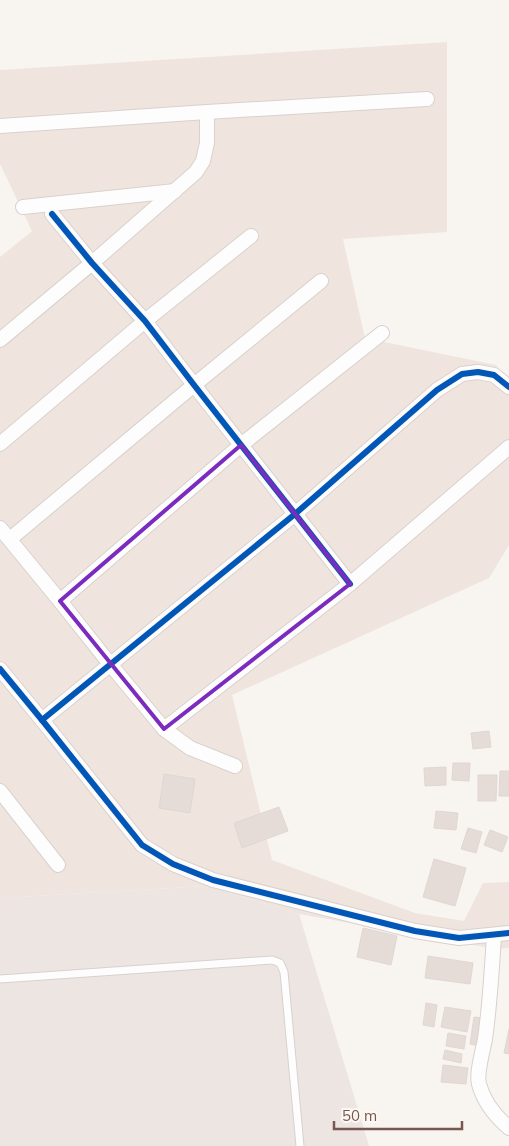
<svg xmlns="http://www.w3.org/2000/svg" width="509" height="1146" font-family="Mulish,sans-serif">
<style>
.residential{fill:#f0e5de}
.industrial{fill:#ece5e2}
.building{fill:#e5dcd7;stroke:#e1d6d2}
.lines{fill:none;stroke-linecap:round;stroke-linejoin:round}
.lane-casing{stroke:#d8d1cd;stroke-width:9}
.street-casing{stroke:#d8d1cd;stroke-width:16}
.lane{stroke:#fefdfd;stroke-width:7}
.street{stroke:#fefdfd;stroke-width:14}
.cycleway-casing{stroke:#fef8f3;stroke-width:9}
.cycleway{stroke:#0057b8;stroke-width:6}
.marked{fill:none;stroke:#7b2cbf;stroke-width:4;stroke-linejoin:round}
</style>
<rect width="100%" height="100%" fill="#f8f4f0"/>
<!-- residential -->
<polygon class="residential" points="447,42 447,232 343,239 365,338 496,365 509,382 509,545 489,578 232,695 272,860 415,913 464,921 483,883 509,882 509,948 496,949 299,914 207,886 0,898 0,257 32,231 0,164 0,70"/>
<!-- industrial -->
<polygon class="industrial" points="207,886 299,914 369,1146 0,1146 0,898"/>
<!-- building -->
<g class="building">
<polygon points="489,731 491,747 473,749 471,733"/>
<polygon points="453,763 470,763 469,781 452,780"/>
<polygon points="446,767 446,785 425,786 424,768"/>
<polygon points="500,771 509,771 509,796 499,796"/>
<polygon points="164,774 195,779 190,813 159,808"/>
<polygon points="478,775 497,775 496,801 478,801"/>
<polygon points="279,807 288,831 242,848 234,823"/>
<polygon points="436,811 458,813 456,830 434,828"/>
<polygon points="468,828 482,832 476,853 461,849"/>
<polygon points="490,830 508,837 502,852 484,845"/>
<polygon points="434,859 466,868 455,906 423,897"/>
<polygon points="363,928 397,936 391,965 357,957"/>
<polygon points="428,956 473,963 470,984 425,978"/>
<polygon points="426,1003 437,1005 434,1027 423,1025"/>
<polygon points="445,1007 471,1011 467,1032 441,1027"/>
<polygon points="474,1017 483,1018 480,1046 470,1044"/>
<polygon points="509,1029 509,1054 504,1053"/>
<polygon points="448,1033 466,1036 464,1049 446,1046"/>
<polygon points="445,1050 462,1054 461,1063 443,1059"/>
<polygon points="443,1065 468,1068 466,1084 441,1082"/>
</g>
<g class="lines">
<defs>
<polyline id="lane" points="0,979 272,960 280,963 284,972 300,1146"/>
<g id="street">
<polyline points="0,126 207,112 427,99"/>
<polyline points="23,207 175,191"/>
<polyline points="52,214 92,263 145,321 194,385 350,584"/>
<polyline points="0,340 92,263 196,172 203,161 207,143 207,112"/>
<polyline points="0,444 145,321 251,236"/>
<polyline points="0,528 60,601 110,664 164,729 190,748 235,766"/>
<polyline points="10,539 194,385 321,281"/>
<polyline points="60,601 241,445 382,333"/>
<polyline points="0,669 42,720 142,845 173,864 213,880 415,931 459,938 509,933"/>
<polyline points="42,720 295,514 437,390 462,374 478,372 494,375 509,387"/>
<polyline points="164,729 350,584 509,447"/>
<polyline points="0,791 58,865"/>
<path d="M 494,935 C 492,969 490,1004 485,1039 C 483,1050 476,1074 479,1084 C 484,1103 495,1116 509,1128"/>
</g>
</defs>
<!-- lane casing -->
<use href="#lane" class="lane-casing"/>
<!-- street casing -->
<use href="#street" class="street-casing"/>
<!-- lane -->
<use href="#lane" class="lane"/>
<!-- street -->
<use href="#street" class="street"/>
<defs>
<g id="cycleway">
<polyline points="52,214 92,263 145,321 194,385 350,584"/>
<polyline points="0,669 42,720 142,845 173,864 213,880 415,931 459,938 509,933"/>
<polyline points="42,720 295,514 437,390 462,374 478,372 494,375 509,387"/>
</g>
</defs>
<!-- cycleway casing -->
<use href="#cycleway" class="cycleway-casing"/>
<!-- cycleway -->
<use href="#cycleway" class="cycleway"/>
</g>
<!-- marked area -->
<path class="marked" d="M 241,445 L 350,584 L 164,729 L 60,601 Z"/>
<!-- scale -->
<path d="M334 1121v8h128v-8" fill="none" stroke="#77574f" stroke-width="2.5"/>
<text x="342" y="1121" font-size="15" fill="#77574f" stroke="#fef8f3" stroke-width="4" paint-order="stroke">50 m</text>
</svg>
